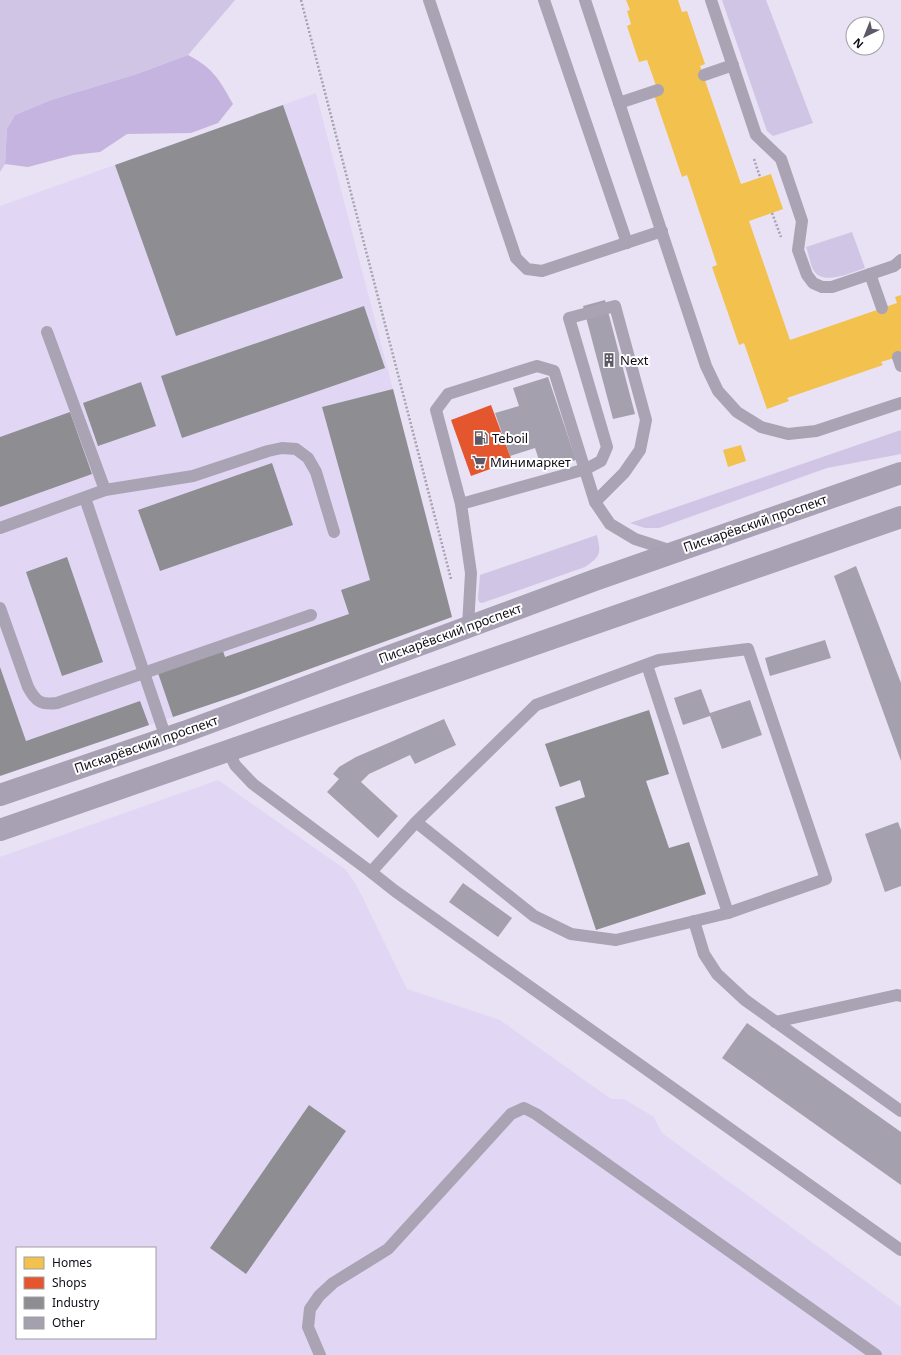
<svg xmlns="http://www.w3.org/2000/svg" width="901" height="1355" font-family="'Noto Sans',sans-serif">
<style>
.built{fill:#e1d7f5;fill-rule:evenodd}
.green{fill:#d0c5e5}
.forest{fill:#c4b4df}
.homes{fill:#f2c14e}
.shops{fill:#e4572e}
.industry{fill:#8d8d92}
.building{fill:#a5a0ae}
.lines{fill:none;stroke-linecap:round;stroke-linejoin:round}
.path{stroke:#a6a1ae;stroke-width:2.5;stroke-dasharray:2 2;stroke-linecap:butt}
.service{stroke:#a9a3b3;stroke-width:12}
.secondary{stroke:#a8a1b4;stroke-width:22}
.labels{text-anchor:middle;dominant-baseline:central;stroke-width:4;stroke-linejoin:round;paint-order:stroke}
.poi-label{font-size:13px;fill:#110d18;stroke:#fff;text-anchor:start}
.street-label{font-size:13px;fill:#110d18;stroke:#fff}
</style>
<rect width="100%" height="100%" fill="#e8e2f4"/>
<!-- built -->
<g class="built">
<polygon points="316,93 452,617 238,695 0,776 0,206"/>
<path d="M 218,780 L 346,870 L 357,886 L 407,989 L 500,1020 L 611,1099 L 624,1099 L 654,1117 L 662,1133 L 901,1307 L 901,1355 L 0,1355 L 0,857 ZM 17,1248 L 155,1248 L 155,1338 L 17,1338 Z"/>
</g>
<!-- green -->
<g class="green">
<polygon points="0,0 235,0 188,55 137,74 51,100 15,115 7,129 5,164 0,172"/>
<polygon points="722,0 766,0 813,123 773,136 767,131"/>
<path d="M 852,232 L 865,268 C 852,272 824,286 814,271 C 810,265 809,254 806,247 Z"/>
<polygon points="901,430 901,454 827,468 659,528 645,528 630,523"/>
<path d="M 597,535 C 601,554 601,556 585,567 L 482,603 L 479,602 L 478,598 L 480,575 Z"/>
</g>
<!-- forest -->
<path class="forest" d="M 188,55 C 214,69 219,79 233,104 L 218,123 L 191,133 L 127,134 L 100,152 L 73,155 L 28,167 L 5,164 L 7,129 L 15,115 L 51,100 L 137,74 Z"/>
<!-- homes -->
<g class="homes">
<polygon points="626,0 678,0 682,12 687,11 705,64 700,66 741,184 771,174 783,209 749,221 790,340 897,303 895,297 901,295 901,356 881,362 883,365 787,398 789,401 767,409 744,343 739,345 728,313 712,267 717,265 687,175 682,177 654,95 659,94 647,60 639,62 627,26 631,24 627,11 630,10"/>
<polygon points="741,445 746,461 728,467 723,450"/>
</g>
<!-- shops -->
<polygon class="shops" points="491,405 512,461 471,476 451,420"/>
<!-- industry -->
<g class="industry">
<polygon points="283,105 343,278 176,336 115,165"/>
<polygon points="364,306 385,368 182,438 161,376"/>
<polygon points="141,382 156,426 98,446 83,403"/>
<polygon points="393,389 452,617 238,695 173,717 158,673 223,651 225,657 349,614 341,590 370,580 322,407"/>
<polygon points="70,412 92,474 0,507 0,437"/>
<polygon points="272,463 293,525 160,571 138,510"/>
<polygon points="67,557 103,662 62,676 26,572"/>
<polygon points="0,667 26,741 140,701 149,725 0,776"/>
<polygon points="649,710 669,774 646,781 669,848 689,842 706,894 596,930 555,807 585,797 580,780 560,787 545,744"/>
<polygon points="309,1105 346,1131 246,1274 210,1248"/>
</g>
<!-- building -->
<g class="building">
<polygon points="605,300 635,414 613,419 583,306"/>
<polygon points="548,377 576,460 542,469 535,448 510,456 495,413 519,406 513,388"/>
<polygon points="856,566 901,683 901,761 834,576"/>
<polygon points="825,640 831,658 770,676 765,658"/>
<polygon points="701,689 710,713 750,700 762,735 722,749 710,716 683,725 674,698"/>
<polygon points="444,719 456,745 415,764 410,755 369,774 361,782 398,816 378,838 327,792 339,779 333,774 339,767 356,757"/>
<polygon points="898,822 901,830 901,886 885,892 865,834"/>
<polygon points="463,883 512,918 498,937 449,902"/>
<polygon points="747,1023 901,1132 901,1185 722,1058"/>
</g>
<g class="lines">
<!-- path -->
<g class="path">
<polyline points="301,0 451,579"/>
<polyline points="754,159 760,177"/>
<polyline points="772,213 781,237"/>
</g>
<!-- service -->
<g class="service">
<polyline points="429,0 516,258 527,269 542,271 662,231"/>
<polyline points="544,0 627,243"/>
<polyline points="585,0 706,366 718,391 737,412 761,427 788,434 816,431 901,403"/>
<polyline points="711,0 756,135 781,159 802,221 798,250 807,275 813,283 822,287 832,287 894,266 901,260"/>
<polyline points="704,75 733,65"/>
<polyline points="619,103 658,90"/>
<polyline points="870,274 882,308"/>
<polyline points="47,332 105,490"/>
<polyline points="898,357 901,366"/>
<polyline points="85,498 166,738"/>
<polyline points="461,504 586,469 601,461 607,447 569,318 615,306 646,420 640,450 624,473 595,502"/>
<polyline points="0,528 105,490 193,476 268,451 282,448 296,449 308,458 316,472 334,532"/>
<path d="M 0,608 L 28,687 C 36,702 41,705 57,703 L 311,615"/>
<polyline points="468,626 471,573 461,504 436,410 448,394 537,366 554,371 595,502 610,524 635,539 672,551"/>
<polyline points="647,665 728,913"/>
<polyline points="228,750 235,765 253,784 371,872 395,891 901,1250"/>
<polyline points="371,872 416,822 536,705 659,660 748,649 826,879 728,913 616,940 571,934 534,916 416,822"/>
<polyline points="694,921 704,954 717,974 745,1000 901,1111"/>
<polyline points="775,1022 897,995 901,996"/>
<polyline points="320,1355 308,1327 310,1309 319,1296 333,1283 388,1249 511,1114 524,1108 536,1114 876,1355"/>
</g>
<!-- secondary -->
<g class="secondary">
<polyline points="0,795 184,732 595,580 901,473"/>
<polyline points="0,830 901,517"/>
</g>
</g>
<!-- icons -->
<defs>
<symbol id="building-bare" viewBox="-9 -9 18 18"><path d="M-4-6H4V6H1V3H-1V6H-4ZM-2.5-4.3h1.7v1.8h-1.7ZM.8-4.3h1.7v1.8H.8ZM-2.5-1h1.7V.8h-1.7ZM.8-1h1.7V.8H.8Z" fill="#5c5865" stroke="#fff" stroke-width="2.5" paint-order="stroke"/></symbol>
<symbol id="fuel-bare" viewBox="-9 -9 18 18"><path d="M-5.5-6h7V0h2V4h1.3V-2.5L3-4.5l.8-.8L6-3V5H2.5V1h-1V6h-7ZM-4.2-4.7v3.2H.2V-4.7Z" fill="#5c5865" stroke="#fff" stroke-width="2.5" paint-order="stroke"/></symbol>
<symbol id="supermarket-bare" viewBox="-9 -9 18 18"><path d="M-6-5.5h2.5l.6 2H6L4.5 2H-2.5L-4.4-4H-6ZM-1.5 3.2a1.3 1.3 0 1 0 .1 0ZM3 3.2a1.3 1.3 0 1 0 .1 0Z" fill="#5c5865" stroke="#fff" stroke-width="2.5" paint-order="stroke"/></symbol>
</defs>
<g fill-rule="evenodd">
<use href="#building-bare" x="599" y="350" width="20" height="20"/>
<use href="#fuel-bare" x="471" y="428" width="20" height="20"/>
<use href="#supermarket-bare" x="469" y="452" width="20" height="20"/>
</g>
<g class="labels">
<!-- poi labels -->
<g class="poi-label">
<text x="620" y="360">Next</text>
<text x="492" y="438">Teboil</text>
<text x="490" y="462">Минимаркет</text>
</g>
<!-- street labels -->
<g class="street-label">
<text transform="translate(755 523) rotate(-19)">Пискарёвский проспект</text>
<text transform="translate(450 633) rotate(-20)">Пискарёвский проспект</text>
<text transform="translate(146 744) rotate(-19)">Пискарёвский проспект</text>
</g>
</g>
<!-- legend -->
<rect x="16" y="1247" width="140" height="92" fill="#ffffff" stroke="#a09ea3"/>
<rect x="24" y="1257" width="20" height="12" fill="#f2c14e" stroke="#a09ea3"/>
<text x="52" y="1267" font-size="12" fill="#110d18">Homes</text>
<rect x="24" y="1277" width="20" height="12" fill="#e4572e" stroke="#a09ea3"/>
<text x="52" y="1287" font-size="12" fill="#110d18">Shops</text>
<rect x="24" y="1297" width="20" height="12" fill="#8d8d92" stroke="#a09ea3"/>
<text x="52" y="1307" font-size="12" fill="#110d18">Industry</text>
<rect x="24" y="1317" width="20" height="12" fill="#a5a0ae" stroke="#a09ea3"/>
<text x="52" y="1327" font-size="12" fill="#110d18">Other</text>
<!-- north arrow -->
<g transform="translate(865 36) rotate(223)"><circle r="19" fill="#ffffff" stroke="#a09ea3"/>
<path d="M0-3L7 15L0 10L-7 15Z" fill="#5c5865"/>
<text y="-6" font-size="11" font-weight="bold" text-anchor="middle" fill="#110d18">N</text>
</g>
</svg>
